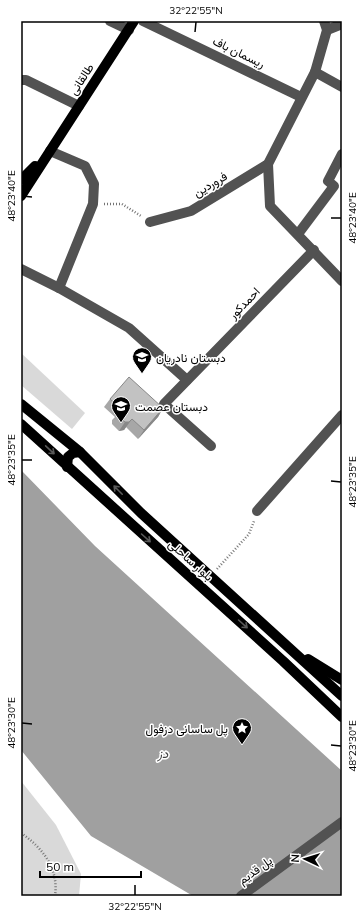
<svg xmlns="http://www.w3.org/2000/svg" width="363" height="917" font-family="Mulish,Vazirmatn,sans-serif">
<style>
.green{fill:#d9d9d9}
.water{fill:#a0a0a0}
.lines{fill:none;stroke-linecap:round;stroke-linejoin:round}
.path{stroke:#747474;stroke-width:2.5;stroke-dasharray:1 2;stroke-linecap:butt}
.minor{stroke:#525252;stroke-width:10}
.major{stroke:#000;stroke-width:10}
.wall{fill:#a7a7a7}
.shaded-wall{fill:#888}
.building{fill:#c2c2c2;stroke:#888}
.oneway{stroke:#595959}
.ticks{fill:none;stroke:#000;stroke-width:1.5}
.labels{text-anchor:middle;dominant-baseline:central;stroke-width:3;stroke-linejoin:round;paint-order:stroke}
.street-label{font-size:12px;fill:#000;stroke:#fff}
.poi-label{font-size:12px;fill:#000;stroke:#fff;text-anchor:start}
.water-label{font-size:13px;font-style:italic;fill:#414141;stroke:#fff}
.neatline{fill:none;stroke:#000;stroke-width:1.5}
.ticks-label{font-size:10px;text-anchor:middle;fill:#000}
</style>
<rect width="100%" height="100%" fill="#fff"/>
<!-- green -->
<g class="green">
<polygon points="21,353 85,413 72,429 21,385"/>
<polygon points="21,781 56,825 81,874 79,896 21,896"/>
</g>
<!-- water -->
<polygon class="water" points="21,470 95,546 342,771 342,896 193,896 91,836 21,750"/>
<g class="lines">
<!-- path -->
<g class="path">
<polyline points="104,204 122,204 141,216"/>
<polyline points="217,569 249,534 254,521"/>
<path d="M 21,833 C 43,848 59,869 55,896"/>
</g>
<!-- minor -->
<g class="minor">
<polyline points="110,21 129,30"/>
<polyline points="143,21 301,97"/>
<polyline points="327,30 342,24"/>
<polyline points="315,72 342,87"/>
<polyline points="21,80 26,80 79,106"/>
<polyline points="50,151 85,166 94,184 93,204 59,288"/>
<polyline points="268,164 270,206 342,281"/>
<polyline points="150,222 191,211 268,164 315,72 327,30 324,21"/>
<polyline points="298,234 334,186 328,181 342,154"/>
<polyline points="21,269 59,288 129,328 187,380"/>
<polyline points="211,446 164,404 314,250"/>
<polyline points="257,511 342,415"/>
<polyline points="241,896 342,822"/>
</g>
<!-- major -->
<g class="major">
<polyline points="21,180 35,166"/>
<polyline points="21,196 134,21"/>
<polyline points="21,404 80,452 141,513 342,696"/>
<polyline points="21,424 283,661 342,717"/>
<polyline points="67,467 68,457 73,453 80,452"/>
<polyline points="308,659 342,680"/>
</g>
</g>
<!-- wall -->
<polygon class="wall" points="110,399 163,408 158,417 138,439 126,427 124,430 119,431 112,424 112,420 115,417 104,407"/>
<!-- shaded-wall -->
<g class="shaded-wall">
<polygon points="163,408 158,417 138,439 144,430"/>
<polygon points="132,419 124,430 119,431 125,422"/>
</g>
<!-- building -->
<polygon class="building" points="129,377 163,408 144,430 132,419 129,422 125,422 118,416 118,412 121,409 110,399"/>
<!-- one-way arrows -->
<defs><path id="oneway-shaft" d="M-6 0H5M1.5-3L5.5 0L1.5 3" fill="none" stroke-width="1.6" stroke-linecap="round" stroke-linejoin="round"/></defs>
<g class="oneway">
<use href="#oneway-shaft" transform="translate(50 450) rotate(43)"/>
<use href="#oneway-shaft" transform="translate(118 490) rotate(-135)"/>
<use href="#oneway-shaft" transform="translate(146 538) rotate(42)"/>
<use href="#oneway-shaft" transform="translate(243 624) rotate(42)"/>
</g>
<!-- ticks -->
<path class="ticks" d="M 195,32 L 196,22M 22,196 L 32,197M 331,218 L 341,218M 22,460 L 32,460M 331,481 L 341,482M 22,723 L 32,724M 331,745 L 341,746M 135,895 L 135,885"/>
<!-- icons -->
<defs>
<symbol id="school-pin" viewBox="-11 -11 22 30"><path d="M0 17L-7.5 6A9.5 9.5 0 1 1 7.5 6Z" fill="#000" stroke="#fff"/><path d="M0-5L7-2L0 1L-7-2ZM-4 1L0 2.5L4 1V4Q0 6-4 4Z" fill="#fff"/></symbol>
<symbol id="sight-pin" viewBox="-11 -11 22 30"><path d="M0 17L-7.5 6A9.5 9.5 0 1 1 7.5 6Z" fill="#000" stroke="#fff"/><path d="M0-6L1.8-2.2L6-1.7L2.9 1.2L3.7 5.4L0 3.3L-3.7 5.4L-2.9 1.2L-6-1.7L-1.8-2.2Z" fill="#fff"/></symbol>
</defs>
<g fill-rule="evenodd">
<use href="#school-pin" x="131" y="346" width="22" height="30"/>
<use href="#school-pin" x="110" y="395" width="22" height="30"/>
<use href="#sight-pin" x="231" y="717" width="22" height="30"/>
</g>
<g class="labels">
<!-- street labels -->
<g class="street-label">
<text transform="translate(239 52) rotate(26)">ریسمان باف</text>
<text transform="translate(81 79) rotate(-57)">طالقانی</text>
<text transform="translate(210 184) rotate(-31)">فروردین</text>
<text transform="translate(244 303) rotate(-46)">احمدکور</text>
<text transform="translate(191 560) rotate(42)">بلوار ساحلی</text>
<text transform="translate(255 870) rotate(-36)">پل قدیم</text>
</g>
<!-- poi labels -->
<g class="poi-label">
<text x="156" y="357">دبستان نادریان</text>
<text x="135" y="406">دبستان عصمت</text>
<text x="228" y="728" text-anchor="end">پل ساسانی دزفول</text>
</g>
<!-- water labels -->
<g class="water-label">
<text x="163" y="753">دز</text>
</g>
</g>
<!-- border -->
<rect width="363" height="917" fill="none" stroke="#ffffff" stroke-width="44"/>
<!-- north arrow -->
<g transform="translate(305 859) rotate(274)" stroke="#ffffff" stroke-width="3" paint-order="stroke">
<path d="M0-3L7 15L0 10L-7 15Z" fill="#000000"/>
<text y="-6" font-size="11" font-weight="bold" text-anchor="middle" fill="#000000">N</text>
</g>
<!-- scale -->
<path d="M40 871v6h101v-6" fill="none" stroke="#000000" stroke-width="2"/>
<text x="46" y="871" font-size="12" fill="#000000" stroke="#ffffff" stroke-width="3" paint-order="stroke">50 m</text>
<rect x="22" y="22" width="319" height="873" class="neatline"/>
<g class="ticks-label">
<text x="196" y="14">32°22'55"N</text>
<text transform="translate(11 196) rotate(-90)" y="4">48°23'40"E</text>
<text transform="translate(352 218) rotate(-90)" y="4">48°23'40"E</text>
<text transform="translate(11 460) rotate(-90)" y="4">48°23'35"E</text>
<text transform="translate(352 482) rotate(-90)" y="4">48°23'35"E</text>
<text transform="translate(11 723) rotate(-90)" y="4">48°23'30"E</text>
<text transform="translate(352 746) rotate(-90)" y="4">48°23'30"E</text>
<text x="135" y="910">32°22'55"N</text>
</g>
</svg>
